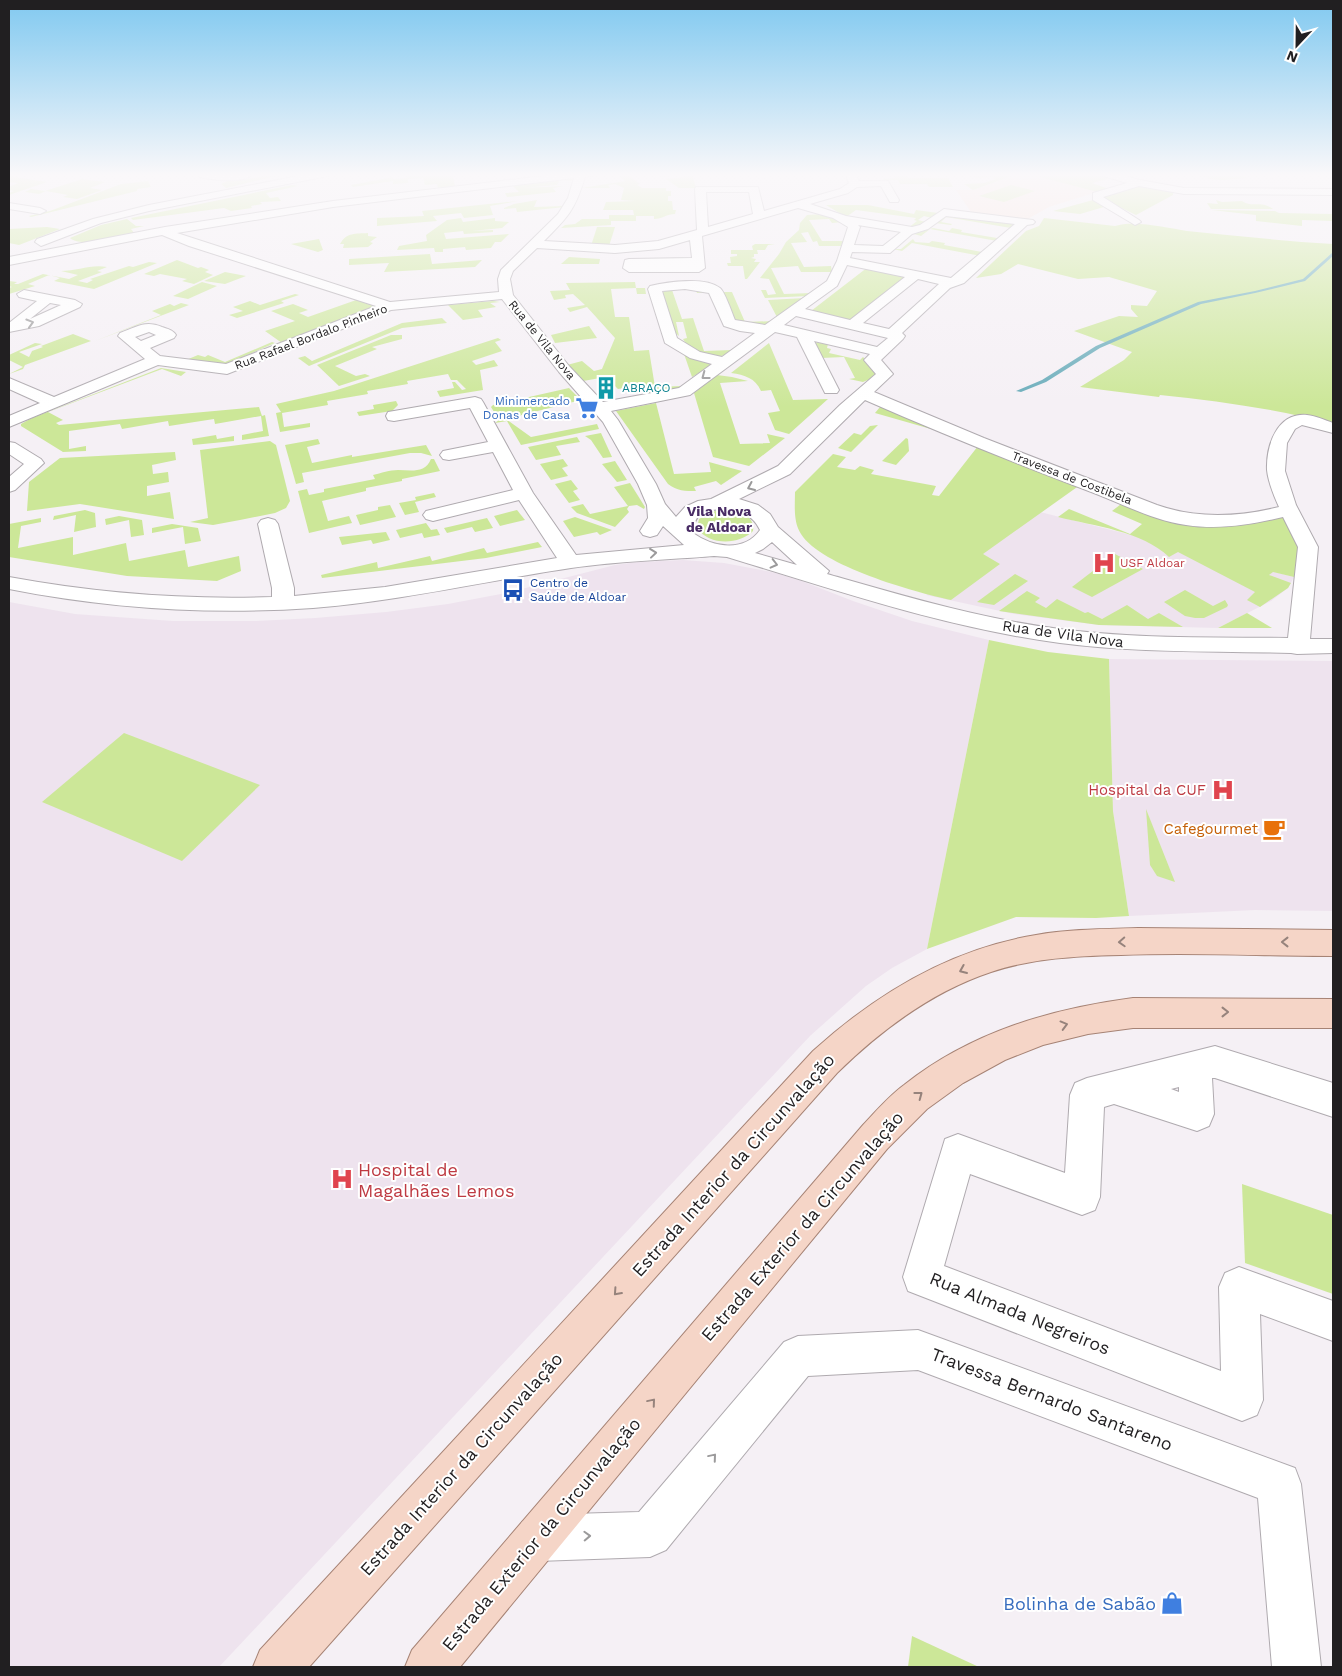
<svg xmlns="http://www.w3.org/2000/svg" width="1342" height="1676" font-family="'Work Sans',sans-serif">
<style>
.built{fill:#eee3ee}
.industrial{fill:#fbe2d9}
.green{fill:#cce798}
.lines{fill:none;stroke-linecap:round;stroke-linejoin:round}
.stream{fill:#69acba;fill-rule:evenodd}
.minor-casing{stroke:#afaaaf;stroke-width:2}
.major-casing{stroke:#a68375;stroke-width:2}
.minor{fill:#fff;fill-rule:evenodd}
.major{fill:#f5d5c7;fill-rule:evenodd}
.oneway{stroke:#9b9a9b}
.oneway2{stroke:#96837c}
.labels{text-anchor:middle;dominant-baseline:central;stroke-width:4;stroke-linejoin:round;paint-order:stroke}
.far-street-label{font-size:12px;fill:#211f21;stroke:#fff}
.far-culture-label{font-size:12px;fill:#0d838f;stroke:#fff;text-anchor:start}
.far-shop-label{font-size:12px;fill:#366cbe;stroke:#fff;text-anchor:end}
.far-health-label{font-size:12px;fill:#be3a42;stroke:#fff;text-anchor:start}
.far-transit-label{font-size:12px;fill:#164399;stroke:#fff;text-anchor:start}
.far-neighbourhood-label{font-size:14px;font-weight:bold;fill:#492c65;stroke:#fff}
.street-label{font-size:15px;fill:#211f21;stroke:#fff}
.health-label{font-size:15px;fill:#be3a42;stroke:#fff;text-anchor:end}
.food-label{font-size:15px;fill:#c56008;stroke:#fff;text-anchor:end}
.near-street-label{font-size:18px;fill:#211f21;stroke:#fff}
.near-health-label{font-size:18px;fill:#be3a42;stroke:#fff;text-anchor:start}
.near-shop-label{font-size:18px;fill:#366cbe;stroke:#fff;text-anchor:end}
</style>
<rect width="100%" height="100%" fill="#f5f0f5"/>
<!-- built -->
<g class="built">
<polygon points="1040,512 1167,544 1294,577 1288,588 1271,601 1218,628 1099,625 1014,614 926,595"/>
<polygon points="683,560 724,563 772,572 799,580 853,601 912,621 989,640 927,949 892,968 866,986 810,1036 219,1667 9,1667 9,602 75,614 173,621 256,621 315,618 386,612 448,604 506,593 615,565 639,562"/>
<polygon points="1109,659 1333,661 1333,911 1255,910 1129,916 1113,811"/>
</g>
<!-- industrial -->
<polygon class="industrial" points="1022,173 1031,173 1100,191 1049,207 1024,221 973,215 956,190 973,190"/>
<!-- green -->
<g class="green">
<polygon points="267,173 289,173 226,188 221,184 229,180 243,180 269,175"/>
<polygon points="423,173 492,173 453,176 455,186 438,188 437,184 425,185 423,178 408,179 408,183 393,184 393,181 353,187 351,185 393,177 393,179 407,178 407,175"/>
<polygon points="657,173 689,173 693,177 696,188 679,188 666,179 685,177 682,175 663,177"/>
<polygon points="889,173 906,174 909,178 948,178 953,187 929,187 927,184 900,184 898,180 884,180 883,179 895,178 893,174"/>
<polygon points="951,173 987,173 995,176 1020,173 973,190 964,184 984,183 996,179 992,177 977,178 967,173"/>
<polygon points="1024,173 1094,173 1111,178 1092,183 1109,189 1098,192"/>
<polygon points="1176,173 1235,173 1247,178 1223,180 1210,179 1199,174"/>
<path d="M 627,174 L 640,184 L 637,185 L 642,188 L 666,188 L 666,191 L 671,191 L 671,196 L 668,196 L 668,201 L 672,201 L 673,210 L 676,210 L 675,214 C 667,214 662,219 654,219 L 654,216 L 636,216 L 636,221 L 611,221 L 611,225 L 561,228 L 565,225 L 575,224 L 582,219 L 609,219 L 609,215 L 634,215 L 633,210 L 603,210 L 606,202 L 635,201 L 621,200 L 624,188 L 615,184 L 608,185 L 610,188 L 582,188 L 625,181 L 619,175 Z"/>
<polygon points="9,176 47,182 9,195 9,193 14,191 9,190 9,187 18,183 9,182"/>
<polygon points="575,178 575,181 560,180 557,185 522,188 564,186 553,188 556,192 507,197 505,193 519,192 512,185"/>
<polygon points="82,179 105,182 90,188 102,190 77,199 63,197 68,195 46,191 39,194 25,192 31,189 45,191"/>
<polygon points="148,181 151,187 137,189 137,191 31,217 29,216 50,211 121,184"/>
<polygon points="292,185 298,186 266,193 270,198 278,197 281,201 260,202 262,204 251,206 252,208 231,211 224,208 133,220 131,218"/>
<polygon points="1011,185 1035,191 1004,202 979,196"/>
<polygon points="1140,186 1173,191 1173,195 1136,215 1103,199 1105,195"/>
<polygon points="537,200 534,207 565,206 565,207 517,212 516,208 504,209 504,208 514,204"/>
<polygon points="1093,200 1104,207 1080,214 1053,211"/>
<path d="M 1216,200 L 1222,202 L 1242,201 C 1251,208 1261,200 1273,209 L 1211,209 L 1207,203 L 1218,204 Z"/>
<polygon points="518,201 490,206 493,215 464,218 461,213 433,216 437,221 377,226 377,218 424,216 422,211"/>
<polygon points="826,205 868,205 914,214 916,210 938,213 932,218 924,216 918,220 926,222 921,226 908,228 917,221 914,220 916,218 856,210 846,217"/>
<polygon points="1176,206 1212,210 1275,211 1279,213 1333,214 1333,221 1302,220 1302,226 1256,221 1256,215"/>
<polygon points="823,214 843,222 832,223 829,219 809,220 822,241 843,241 841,246 819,246 817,241 813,242 808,232 801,233 807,242 791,243 804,267 831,266 832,272 801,272 798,266 771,268 784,294 812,293 808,296 765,298 761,290 766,290 768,295 776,294 769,279 760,278 779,254 786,242 799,230 800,223 807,215"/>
<polygon points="944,215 1018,223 1011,228 946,217 941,222 952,224 951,225 935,223"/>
<polygon points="461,218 463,222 495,218 495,221 509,222 502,228 472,231 493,230 493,232 464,234 463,231 444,233 446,239 509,234 501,242 495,242 491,248 466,250 465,247 443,249 443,252 435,252 434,248 397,250 399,246 427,241 426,235 447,220"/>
<path d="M 1044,218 L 1115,226 C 1135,220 1167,228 1187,231 C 1236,236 1284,241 1333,244 L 1333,424 C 1277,409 1218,401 1160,395 L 1159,397 L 1080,387 L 1124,360 L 1132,352 L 1074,331 L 1119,316 L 1138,317 L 1131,309 L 1131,305 L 1147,306 L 1157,291 L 1109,277 L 1078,279 L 1018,264 L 1001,274 L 976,278 L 1026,231 L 1039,226 Z"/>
<path d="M 127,219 L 136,226 L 144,226 L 131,229 L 135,234 C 121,236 80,248 70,238 L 101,225 Z"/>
<polygon points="47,227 60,229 19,245 9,243 9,229"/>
<polygon points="597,227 615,227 609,246 591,246"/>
<polygon points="933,228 949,231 952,228 962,230 961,232 997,238 1002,237 997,241 930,229 921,236 914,234"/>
<path d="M 368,233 L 368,236 L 377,237 L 370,242 L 373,243 L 368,247 L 343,248 L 344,244 L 340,244 C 347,232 355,234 368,233 Z"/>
<polygon points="319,239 323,250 318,252 291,244"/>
<polygon points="913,239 915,242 929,243 932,241 945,243 944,245 982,252 981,256 912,243 902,251 893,249 901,249"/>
<polygon points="755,244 775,244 768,245 765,250 757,250 758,254 754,254 754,257 751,258 756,259 754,262 760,262 747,279 745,279 743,266 728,266 727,263 731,263 730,257 737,256 737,254 731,254 731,250 753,250 752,246"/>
<polygon points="430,254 432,264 482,260 475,267 384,272 389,263 349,265 349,259"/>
<polygon points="569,257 600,259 599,264 561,264"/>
<polygon points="177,260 198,268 201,267 209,270 205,272 213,275 194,284 182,281 187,279 160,274 154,276 144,274"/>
<path d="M 149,262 L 157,263 L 94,289 L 54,281 L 60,278 L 49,275 L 28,284 L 35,286 L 9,294 L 9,288 L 12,287 L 9,286 L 9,281 L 17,282 L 14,284 L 18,284 L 43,274 L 69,279 L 78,275 L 61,271 C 77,271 91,264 107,267 L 97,271 L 102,272 L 78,281 L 87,283 L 93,280 L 90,279 L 129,266 L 133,267 Z"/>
<polygon points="868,267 909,275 857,319 847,321 811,311"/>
<polygon points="225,272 246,276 225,284 204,281"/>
<polygon points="202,282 217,286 188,299 173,296"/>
<polygon points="635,282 636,288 645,288 646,294 637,294 636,288 611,289 615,317 629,317 634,351 649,350 655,387 684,386 682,388 647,395 640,386 618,389 606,377 583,381 567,365 582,361 594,371 602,369 615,338 587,307 570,312 567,308 585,305 573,294 565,295 566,298 554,300 550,291 570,290 566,283"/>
<path d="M 681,287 L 695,287 L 711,292 L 697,293 L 695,288 L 672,290 L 682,319 L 693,318 L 704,351 L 732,350 C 716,364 692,356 683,339 L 687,338 L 683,322 L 676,322 L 679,336 L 671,329 L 667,320 L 660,296 L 665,290 Z"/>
<polygon points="720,292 732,292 745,322 774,321 768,325 736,324"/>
<polygon points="295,294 299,295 281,301 284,303 237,318 229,315 243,311 233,307 250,301 260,305"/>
<polygon points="805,298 778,319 768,300"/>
<polygon points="359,299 379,305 282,343 265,331 295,321 271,311 293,304 308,310 299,313 308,317"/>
<polygon points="493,301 500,302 490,303 496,307 478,310 483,317 463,320 448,305"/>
<polygon points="181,303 189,305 95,341 161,315 152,311 170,304 174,306"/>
<polygon points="442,318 447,323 402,328 309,366 298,358 305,356 312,361 402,323"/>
<polygon points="589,326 597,338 555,343 551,335"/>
<polygon points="73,334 91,341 25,365 23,369 9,374 23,367 9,360 9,355 35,343 42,344 19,352 29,357 32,351 43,347 41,346"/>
<polygon points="391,335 402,335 402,339 372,347 377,349 335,366 356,376 365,374 370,376 339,386 317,365"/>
<polygon points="498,338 501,340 495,342 502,351 472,361 476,365 494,360 498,366 480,370 483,390 440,397 437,391 454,388 452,382 455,382 462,390 466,389 457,380 451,380 448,374 407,381 408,384 367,391 368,394 327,401 328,405 282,413 284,427 310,423 310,427 280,432 276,413 281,412 276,404 334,391"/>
<polygon points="272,342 275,343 226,364 186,360 198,355 205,357 208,355 225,362"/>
<polygon points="818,342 828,344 827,348 831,349 829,353 860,360 863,357 880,375 863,382 849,379 855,378 844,357 821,358 815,343"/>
<path d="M 769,343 L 793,400 L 828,399 L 789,434 L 775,430 L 768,413 L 780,411 L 771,390 L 761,391 C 755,378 745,375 731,373 Z"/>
<polygon points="684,354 712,364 712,365 692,377"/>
<polygon points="161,368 186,372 181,376 162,369 48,412 63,420 56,423 59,425 259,407 262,416 265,415 269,436 242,440 242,435 263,431 261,416 215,424 214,419 169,426 168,421 122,429 120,424 69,431 69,449 86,446 86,451 63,452 21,426 21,424 32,418"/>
<polygon points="717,375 732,377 748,381 720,383 740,444 770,443 767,434 785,438 749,466 713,457 694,393"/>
<polygon points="569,388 581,400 506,419 531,437 597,424 599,429 521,445 507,421 495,423 499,420 491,407 493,405"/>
<polygon points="396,401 398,405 392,411 359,416 357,412 374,409 373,405"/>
<path d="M 656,403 L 674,474 L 711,472 L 709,462 L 742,471 L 721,485 L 716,481 L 694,487 L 696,491 C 685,491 677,491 668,484 L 616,411 Z"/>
<polygon points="880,407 882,407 945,433 875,413"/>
<polygon points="878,425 851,452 838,448 854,433 861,435 870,426"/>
<polygon points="601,433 612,457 603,458 591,440 585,436"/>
<polygon points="216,435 217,439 234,436 234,441 193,445 192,439"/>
<polygon points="577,437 580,442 556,446 561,455 536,460 528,447"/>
<polygon points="906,438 908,439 909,451 896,465 882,461"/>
<polygon points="318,439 320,444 307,447 312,463 352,455 352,457 426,445 432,456 421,453 410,453 302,473 304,482 296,484 285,445"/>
<polygon points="270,441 276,445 290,501 286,508 275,513 240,520 213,525 190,522 208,518 200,450"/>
<path d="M 978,446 L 1080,485 L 983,554 L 1000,564 L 951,600 C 914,592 821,566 801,534 C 793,522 795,505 795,492 L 833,454 L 846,457 L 837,467 L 855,470 L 860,466 L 874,470 L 871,474 L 936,486 L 932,495 L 939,496 Z"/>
<polygon points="175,452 176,460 152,465 153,474 168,472 169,482 147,486 147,496 170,492 174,519 80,504 27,511 29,482 60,458"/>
<path d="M 431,459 L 434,459 L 440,471 L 402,479 L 402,481 L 366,488 L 366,491 L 322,501 L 328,521 L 349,516 L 352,523 L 309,533 L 298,491 L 307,489 L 309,495 L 324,492 L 324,489 L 375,479 L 373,475 C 381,473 390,470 398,470 C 410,470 425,474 431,459 Z"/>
<polygon points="563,459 568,466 562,468 568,476 551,480 540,464"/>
<polygon points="615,461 627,480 617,482 602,464"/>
<polygon points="571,480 578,489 573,491 580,500 569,503 555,484"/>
<polygon points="630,483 645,507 644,509 637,505 629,506 627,509 629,512 615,527 577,513 571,507 583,504 590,514 628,506 614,487"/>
<polygon points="434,493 436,497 415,502 419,512 405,515 399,503 416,500 415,497"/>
<path d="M 1125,501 L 1157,514 L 1285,518 L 1289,519 L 1303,560 L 1294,577 L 1273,572 L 1269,575 L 1291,583 L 1288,588 L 1260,607 L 1247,600 L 1255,592 L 1178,552 L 1169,557 C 1142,531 1094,526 1058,517 L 1069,509 L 1130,534 L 1142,524 L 1112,511 Z"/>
<polygon points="390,505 396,517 360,525 356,515 378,510 378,507"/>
<polygon points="85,510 95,513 96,527 74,532 76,515 53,520 54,516"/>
<polygon points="517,510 525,520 500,526 494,516"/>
<path d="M 720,510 C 733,510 756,513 753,531 C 739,545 709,546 697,528 L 699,519 L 711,512 Z"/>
<polygon points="119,516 142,520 144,535 131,537 129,520 106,525 105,519"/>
<polygon points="575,517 612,530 600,535 597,532 574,537 563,521"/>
<polygon points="41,518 41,522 21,526 18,548 73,537 73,555 126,543 129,561 185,550 188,567 239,556 241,571 217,581 127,576 9,557 9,524"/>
<polygon points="487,518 493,528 475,532 472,527 447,533 444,528"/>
<polygon points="426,523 431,530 437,529 440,535 424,538 422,533 400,538 396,530"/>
<polygon points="172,524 198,528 201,541 185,544 183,527 152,533 152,528"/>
<polygon points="386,532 390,540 373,544 371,540 342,545 339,537"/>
<polygon points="538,542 542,547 486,558 322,578 321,575 377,562 378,568 430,556 432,561 484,548 487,553"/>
<polygon points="1115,554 1143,569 1092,597 1072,587"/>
<polygon points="1015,574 1028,581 994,605 977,602"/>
<polygon points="1185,590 1213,606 1225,600 1228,605 1227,607 1204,618 1195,618 1185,616 1164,602"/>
<polygon points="1027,591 1040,598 1035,602 1046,608 1057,599 1085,613 1088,612 1102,619 1127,605 1148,619 1159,613 1183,627 1099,625 999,611"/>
<polygon points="1247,613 1272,628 1218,628"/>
<polygon points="989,640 1048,652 1109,659 1113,811 1129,916 1096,918 1016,917 927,949"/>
<polygon points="124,733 260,785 182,861 42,802"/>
<polygon points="1146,809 1175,882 1157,876 1150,865"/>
<polygon points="1242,1184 1333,1215 1333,1294 1245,1263"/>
<polygon points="912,1636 979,1667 908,1667"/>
</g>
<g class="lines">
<!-- stream -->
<polygon class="stream" points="1332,253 1333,253 1333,256 1305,281 1255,293 1201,304 1100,348 1046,382 1021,392 1016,391 1042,380 1096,346 1198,302 1255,291 1303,279"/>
<defs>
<g id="minor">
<path d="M 197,173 L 245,173 L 250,176 C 241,183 212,180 200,177 Z"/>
<polygon points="314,173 333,173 328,176 149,211 101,223 41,246 35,242 37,239 93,219 149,205"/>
<path d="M 569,173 L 597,173 L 596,175 L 585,177 C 575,210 568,217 544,241 L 615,245 L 658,241 L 697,230 L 695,189 L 696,187 L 758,187 L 764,211 L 840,189 L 849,183 L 845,173 L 855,173 L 859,181 L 888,181 L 899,200 L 898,202 L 890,202 L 881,186 L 857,187 L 848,193 L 810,204 L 846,216 L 912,227 L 920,225 L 944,209 L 1033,220 L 1035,222 L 1033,224 L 1027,225 L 964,283 L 950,288 L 902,333 L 905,336 L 903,339 L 881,360 L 893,374 L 874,392 L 984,438 L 1157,505 C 1197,519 1238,517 1279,507 C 1274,496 1268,481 1267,470 C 1266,446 1277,412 1307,415 C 1316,416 1325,420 1333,423 L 1333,433 L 1302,425 L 1295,429 L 1287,443 L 1285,471 L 1296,505 L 1318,547 L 1310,639 L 1333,639 L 1333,653 L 1297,654 L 1291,653 C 1214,651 1136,653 1060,643 C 946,628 836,590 727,557 L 714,556 C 666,560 618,561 571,568 C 485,581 400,601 313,608 C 211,615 110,609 9,589 L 9,577 C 96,593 184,600 272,597 L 272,588 L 258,524 L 261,520 L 268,518 L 275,520 L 278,524 L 294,588 L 294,596 L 385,587 L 557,558 L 519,500 L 433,521 L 426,519 L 423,515 L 426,511 L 513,490 L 493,452 L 449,460 L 443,459 L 440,455 L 443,451 L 488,442 L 470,408 L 394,421 L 388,420 L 386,416 L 388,412 L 394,411 L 475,397 L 481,399 L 483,402 L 533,493 L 576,555 L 684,545 L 663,526 L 657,535 L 650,537 L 643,535 L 640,531 L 648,518 L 647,505 L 638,484 L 603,422 L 559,372 L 502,299 L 391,310 L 227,374 L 158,365 L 9,427 L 9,416 L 40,403 L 9,389 L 9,378 L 54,397 L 145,359 L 118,336 L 120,333 C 137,327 145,320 162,327 C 168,329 173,330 176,335 L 174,338 L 150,348 L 160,356 L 226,364 L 376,306 L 189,246 L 162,235 L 9,265 L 9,257 L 165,227 L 333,201 ZM 574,178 L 568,198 L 558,214 L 501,270 L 498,279 L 499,292 L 390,302 L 177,233 L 333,207 ZM 706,192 L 749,192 L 753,214 L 708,227 ZM 798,208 L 833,218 L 848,227 L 837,261 L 827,281 L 765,325 L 735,320 C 732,313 725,292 720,288 C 705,276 667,282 650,286 L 648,289 L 665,343 L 690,358 L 712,364 L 679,388 L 603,402 L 569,366 L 513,295 L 510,279 L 513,271 L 537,248 L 615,253 L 659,249 L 690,240 L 692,258 L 629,259 L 625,260 L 623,268 L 629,272 L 699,272 L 705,268 L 702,236 ZM 946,216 L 1015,224 L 951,278 L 850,258 L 852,252 L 890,253 L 912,234 L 928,229 ZM 858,225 L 901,232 L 883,246 L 854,245 L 860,227 ZM 847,265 L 905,277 L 850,320 L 805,309 L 837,286 ZM 918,279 L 939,284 L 889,329 L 863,323 ZM 685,289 L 709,293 L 724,326 L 740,331 L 755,333 L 722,357 L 700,352 L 677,338 L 662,291 ZM 796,316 L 888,338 L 877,347 L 784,325 ZM 149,332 L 156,335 L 141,341 L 135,337 ZM 775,332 L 797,337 L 825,393 L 837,393 L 839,390 L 814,341 L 870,354 L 864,360 L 876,374 L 840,405 L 778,466 L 711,499 L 698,501 L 685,507 L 676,517 L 665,504 L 656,484 L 618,420 L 611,411 L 690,395 ZM 865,400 C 938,432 1012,462 1086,490 C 1119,502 1151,520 1186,525 C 1219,530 1251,525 1283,517 L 1298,547 L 1288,638 C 1212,637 1136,639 1060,629 C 981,619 904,596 827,574 L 829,571 L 778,527 L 770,514 L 758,505 L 739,499 L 790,474 ZM 720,509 C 738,510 752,513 760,530 C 744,553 712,547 693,533 C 694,514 702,511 720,509 ZM 772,542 L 797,565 L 755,553 L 763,549 Z"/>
<polygon points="1099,173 1114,173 1140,180 1184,188 1333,189 1333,195 1184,194 1139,186 1103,197 1139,220 1141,222 1135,225 1093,200 1093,193 1127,183 1100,175"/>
<polygon points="9,203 40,208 46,211 40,214 9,209"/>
<path d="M 24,290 L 75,300 L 82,304 L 80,307 L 39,326 L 9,332 L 9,323 L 37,301 L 19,297 L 17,294 ZM 50,303 L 61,305 L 30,319 Z"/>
<polygon points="9,442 15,443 41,459 44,463 15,490 9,492 9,477 24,464 9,454"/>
<path d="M 1215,1046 L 1333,1083 L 1333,1117 L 1215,1078 L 1212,1078 L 1214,1114 L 1209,1126 L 1197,1131 L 1114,1104 L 1104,1107 L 1100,1197 L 1095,1210 L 1082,1215 L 970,1174 L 944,1266 L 1221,1371 L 1219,1287 L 1225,1273 L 1239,1267 L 1333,1301 L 1333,1341 L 1260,1314 L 1263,1400 L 1257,1415 L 1242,1421 L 908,1291 L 903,1277 L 945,1139 L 958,1134 L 1065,1173 L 1070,1095 L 1075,1083 L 1087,1078 ZM 1179,1087 L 1179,1092 L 1171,1089 Z"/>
<polygon points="918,1330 1295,1468 1301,1484 1321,1667 1272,1667 1258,1498 918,1370 808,1376 666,1550 650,1557 538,1561 522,1554 515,1538 522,1522 538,1515 639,1512 784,1342 798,1336"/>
</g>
<g id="major">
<path d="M 1138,928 L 1333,930 L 1333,956 C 1263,956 1192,952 1121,955 C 1077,956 1033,958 991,972 C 931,992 881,1030 837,1073 L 309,1667 L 253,1667 L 260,1650 L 813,1051 C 876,994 950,949 1036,935 C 1069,929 1104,929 1138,928 Z"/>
<path d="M 1133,998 L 1333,999 L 1333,1028 L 1133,1028 L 1088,1034 L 1043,1045 L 1005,1060 L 963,1083 L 927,1109 L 887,1149 L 460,1667 L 405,1667 L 412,1650 L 863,1125 C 876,1111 889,1096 904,1085 C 971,1032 1050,1009 1133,998 Z"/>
</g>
</defs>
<!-- minor casing -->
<use href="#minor" class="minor-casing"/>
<!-- major casing -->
<use href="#major" class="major-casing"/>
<!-- minor -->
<use href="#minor" class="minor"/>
<!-- major -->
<use href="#major" class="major"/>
</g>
<!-- one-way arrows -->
<defs><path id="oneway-chevron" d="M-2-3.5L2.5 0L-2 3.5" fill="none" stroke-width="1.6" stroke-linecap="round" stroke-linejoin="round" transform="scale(1.25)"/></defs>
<g class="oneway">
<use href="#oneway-chevron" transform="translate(30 323) rotate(-17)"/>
<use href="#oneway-chevron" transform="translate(705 376) rotate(143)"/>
<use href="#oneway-chevron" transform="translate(751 487) rotate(156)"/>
<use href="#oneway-chevron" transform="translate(653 553) rotate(-6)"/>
<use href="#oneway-chevron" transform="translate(774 564) rotate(14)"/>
<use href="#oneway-chevron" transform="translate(713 1457) rotate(-50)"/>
<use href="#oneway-chevron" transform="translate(587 1536) rotate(-2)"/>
</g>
<g class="oneway2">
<use href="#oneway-chevron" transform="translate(1122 942) rotate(177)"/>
<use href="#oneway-chevron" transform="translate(1285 942) rotate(-180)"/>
<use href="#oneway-chevron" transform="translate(963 970) rotate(157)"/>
<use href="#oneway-chevron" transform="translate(1225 1012)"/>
<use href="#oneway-chevron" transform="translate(1064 1025) rotate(-15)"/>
<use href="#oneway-chevron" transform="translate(919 1095) rotate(-37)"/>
<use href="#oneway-chevron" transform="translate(617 1292) rotate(132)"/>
<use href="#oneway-chevron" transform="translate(652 1402) rotate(-50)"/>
</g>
<!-- sky -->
<linearGradient id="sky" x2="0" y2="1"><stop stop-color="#81c9f0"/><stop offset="0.43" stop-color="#faf8fa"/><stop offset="1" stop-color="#faf8fa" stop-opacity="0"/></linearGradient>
<rect width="1342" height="407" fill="url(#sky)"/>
<!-- icons -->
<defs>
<symbol id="building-bare" viewBox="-9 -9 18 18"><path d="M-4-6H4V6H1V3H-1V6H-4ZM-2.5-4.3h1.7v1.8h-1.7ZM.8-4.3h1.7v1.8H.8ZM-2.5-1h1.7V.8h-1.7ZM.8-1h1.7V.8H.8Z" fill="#0f9aa8" stroke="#fff" stroke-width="2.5" paint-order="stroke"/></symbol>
<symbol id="supermarket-bare" viewBox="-9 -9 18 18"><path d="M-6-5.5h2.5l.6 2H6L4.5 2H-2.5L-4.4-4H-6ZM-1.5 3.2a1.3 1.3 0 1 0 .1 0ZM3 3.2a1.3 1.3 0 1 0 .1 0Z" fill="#3f7fe0" stroke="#fff" stroke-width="2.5" paint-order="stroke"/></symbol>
<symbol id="hospital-bare" viewBox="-9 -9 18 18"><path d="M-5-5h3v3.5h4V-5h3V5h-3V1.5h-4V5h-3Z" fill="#e0444e" stroke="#fff" stroke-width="2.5" paint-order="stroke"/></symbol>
<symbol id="bus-bare" viewBox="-9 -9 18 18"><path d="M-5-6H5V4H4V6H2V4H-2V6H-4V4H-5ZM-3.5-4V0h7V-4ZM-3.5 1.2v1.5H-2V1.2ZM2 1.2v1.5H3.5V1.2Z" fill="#1a4fb4" stroke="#fff" stroke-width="2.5" paint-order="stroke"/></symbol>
<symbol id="cafe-bare" viewBox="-9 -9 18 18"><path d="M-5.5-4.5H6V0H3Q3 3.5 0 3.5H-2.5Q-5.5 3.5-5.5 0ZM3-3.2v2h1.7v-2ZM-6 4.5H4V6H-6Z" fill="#e8710a" stroke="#fff" stroke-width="2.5" paint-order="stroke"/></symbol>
<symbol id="shop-bare" viewBox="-9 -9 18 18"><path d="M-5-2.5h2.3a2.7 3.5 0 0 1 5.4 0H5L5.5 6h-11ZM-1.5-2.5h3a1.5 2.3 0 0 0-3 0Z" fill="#3f7fe0" stroke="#fff" stroke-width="2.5" paint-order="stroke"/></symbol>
</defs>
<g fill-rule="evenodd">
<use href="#building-bare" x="590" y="372" width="32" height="32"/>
<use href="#supermarket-bare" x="571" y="392" width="32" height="32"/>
<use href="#hospital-bare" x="1088" y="547" width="32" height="32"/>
<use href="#bus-bare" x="497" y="574" width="32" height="32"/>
<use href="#hospital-bare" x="1207" y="774" width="32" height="32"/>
<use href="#cafe-bare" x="1258" y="813" width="32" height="32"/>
<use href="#hospital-bare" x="326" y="1163" width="32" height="32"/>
<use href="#shop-bare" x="1156" y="1587" width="32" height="32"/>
</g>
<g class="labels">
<!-- far-street labels -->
<g class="far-street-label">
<text transform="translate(311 337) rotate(-21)">Rua Rafael Bordalo Pinheiro</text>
<text transform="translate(542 340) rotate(51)">Rua de Vila Nova</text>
<text transform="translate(1072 478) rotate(21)">Travessa de Costibela</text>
</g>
<!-- far-culture labels -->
<g class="far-culture-label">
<text x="622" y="388">ABRAÇO</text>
</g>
<!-- far-shop labels -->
<g class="far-shop-label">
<text x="570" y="401">Minimercado<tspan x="570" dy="14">Donas de Casa</tspan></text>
</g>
<!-- far-health labels -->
<g class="far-health-label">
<text x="1120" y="563">USF Aldoar</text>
</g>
<!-- far-transit labels -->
<g class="far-transit-label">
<text x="530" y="583">Centro de<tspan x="530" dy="14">Saúde de Aldoar</tspan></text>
</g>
<!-- far-neighbourhood labels -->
<g class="far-neighbourhood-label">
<text x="719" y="511">Vila Nova<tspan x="719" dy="16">de Aldoar</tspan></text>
</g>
<!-- street labels -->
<g class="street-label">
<text transform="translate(1063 634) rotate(8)">Rua de Vila Nova</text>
</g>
<!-- health labels -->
<g class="health-label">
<text x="1206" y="790">Hospital da CUF</text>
</g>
<!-- food labels -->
<g class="food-label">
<text x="1258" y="829">Cafegourmet</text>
</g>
<!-- near-street labels -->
<g class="near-street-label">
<text transform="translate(733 1165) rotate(-48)">Estrada Interior da Circunvalação</text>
<text transform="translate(802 1226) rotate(-49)">Estrada Exterior da Circunvalação</text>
<text transform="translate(1020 1313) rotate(22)">Rua Almada Negreiros</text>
<text transform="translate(1052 1399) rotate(21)">Travessa Bernardo Santareno</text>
<text transform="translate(461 1464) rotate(-48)">Estrada Interior da Circunvalação</text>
<text transform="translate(541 1534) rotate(-50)">Estrada Exterior da Circunvalação</text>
</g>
<!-- near-health labels -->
<g class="near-health-label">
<text x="358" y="1169">Hospital de<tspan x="358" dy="21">Magalhães Lemos</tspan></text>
</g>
<!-- near-shop labels -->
<g class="near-shop-label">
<text x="1156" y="1603">Bolinha de Sabão</text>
</g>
</g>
<!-- border -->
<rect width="1342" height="1676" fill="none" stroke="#211f21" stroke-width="20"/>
<!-- north arrow -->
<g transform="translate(1297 45) rotate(202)" stroke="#ffffff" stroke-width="4" paint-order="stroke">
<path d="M0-4L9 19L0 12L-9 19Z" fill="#211f21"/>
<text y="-8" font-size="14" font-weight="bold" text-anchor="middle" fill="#211f21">N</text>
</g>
</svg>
